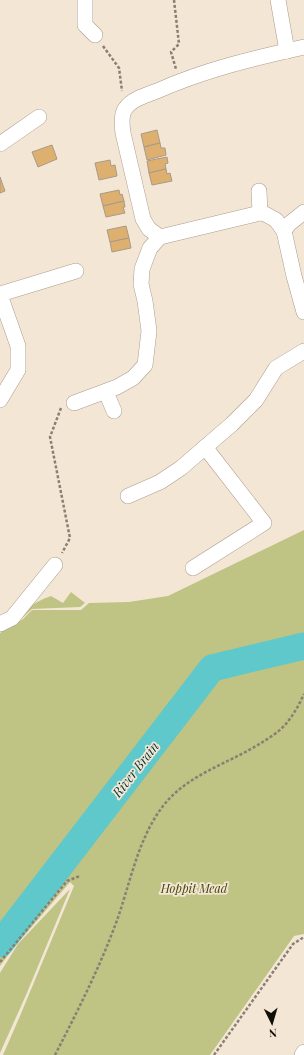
<svg xmlns="http://www.w3.org/2000/svg" width="304" height="1055" font-family="'Playfair Display',serif">
<style>
.green{fill:#bfc384}
.lines{fill:none;stroke-linecap:round;stroke-linejoin:round}
.river{stroke:#5ec8ca;stroke-width:27}
.building{fill:#deb070;stroke:#a79a89}
.minor-casing{stroke:#aa9d8c;stroke-width:16}
.path{stroke:#897f73;stroke-width:2.5;stroke-dasharray:3 2;stroke-linecap:butt}
.minor{stroke:#fff;stroke-width:15}
.labels{text-anchor:middle;dominant-baseline:central;stroke-width:3.5;stroke-linejoin:round;paint-order:stroke}
.park-label{font-size:12px;font-style:italic;fill:#434409;stroke:#f4e6d4}
.water-label{font-size:13px;font-style:italic;fill:#013637;stroke:#f4e6d4}
</style>
<rect width="100%" height="100%" fill="#f4e6d4"/>
<!-- green -->
<g class="green">
<polygon points="304,530 304,640 211,663 0,936 0,633 23,619 32,610 81,610 89,603 129,602 168,596"/>
<path d="M 71,592 L 85,603 L 80,607 L 32,609 L 22,618 L 0,631 C 16,618 31,602 51,596 L 63,603 Z"/>
<polygon points="304,650 304,934 294,936 210,1055 3,1055 20,1016 74,886 70,882 11,951 0,966 0,957 86,851 212,668"/>
<polygon points="70,889 26,995 0,1053 0,973 18,944"/>
</g>
<g class="lines">
<!-- river -->
<polyline class="river" points="0,944 212,668 304,646"/>
</g>
<!-- building -->
<g class="building">
<polygon points="157,130 160,143 144,147 141,134"/>
<polygon points="160,143 161,148 165,148 166,155 147,160 144,147"/>
<polygon points="52,145 57,159 38,167 32,152"/>
<polygon points="167,157 168,163 165,164 166,169 149,173 147,161"/>
<polygon points="110,160 111,166 115,165 117,176 99,180 95,163"/>
<polygon points="166,169 167,174 170,173 172,181 152,185 149,173"/>
<polygon points="0,177 5,191 0,193"/>
<polygon points="119,190 120,195 122,194 124,201 103,206 100,194"/>
<polygon points="124,201 125,207 123,207 125,213 106,217 103,206"/>
<polygon points="126,226 129,238 110,242 107,230"/>
<polygon points="129,238 131,248 112,252 110,242"/>
</g>
<g class="lines">
<defs>
<g id="minor">
<polyline points="85,0 85,25 95,35"/>
<polyline points="278,0 287,51"/>
<path d="M 304,47 C 254,58 204,70 157,91 C 146,95 132,99 125,109 C 121,115 122,126 123,133 L 143,219 L 149,229 L 160,237 L 260,213 L 265,214 L 276,220 L 284,231 L 294,276 L 304,312"/>
<polyline points="0,144 39,117"/>
<polyline points="259,191 260,213"/>
<polyline points="284,231 289,224 304,212"/>
<polyline points="0,294 76,271"/>
<polyline points="0,295 18,346 18,370 0,400"/>
<polyline points="106,392 114,411"/>
<polyline points="74,403 117,387 133,378 145,365 149,331 145,301 141,284 142,269 150,248 160,237"/>
<polyline points="128,496 160,482 181,468 232,424 256,400 276,368 304,351"/>
<polyline points="193,568 264,523 205,447"/>
<polyline points="0,624 12,618 55,565"/>
<polyline points="302,1055 304,1052"/>
</g>
</defs>
<!-- minor casing -->
<use href="#minor" class="minor-casing"/>
<!-- path -->
<g class="path">
<polyline points="174,0 179,44 171,52 176,69"/>
<polyline points="103,46 119,68 122,91"/>
<polyline points="61,408 50,437 70,538 62,553"/>
<polyline points="0,962 67,881 80,876"/>
<path d="M 55,1055 C 77,1012 99,969 116,923 C 130,885 137,840 163,806 C 188,774 228,764 261,743 C 271,737 282,730 289,720 C 295,712 300,703 304,694"/>
<polyline points="214,1055 293,944 304,937"/>
</g>
<!-- minor -->
<use href="#minor" class="minor"/>
</g>
<g class="labels">
<!-- park labels -->
<g class="park-label">
<text x="194" y="888">Hoppit Mead</text>
</g>
<!-- water labels -->
<g class="water-label">
<text transform="translate(135 769) rotate(-52)">River Brain</text>
</g>
</g>
<!-- north arrow -->
<g transform="translate(272 1023) rotate(175)" stroke="#f4e6d4" stroke-width="3" paint-order="stroke">
<path d="M0-3L7 15L0 10L-7 15Z" fill="#120e08"/>
<text y="-6" font-size="11" font-weight="bold" text-anchor="middle" fill="#120e08">N</text>
</g>
</svg>
